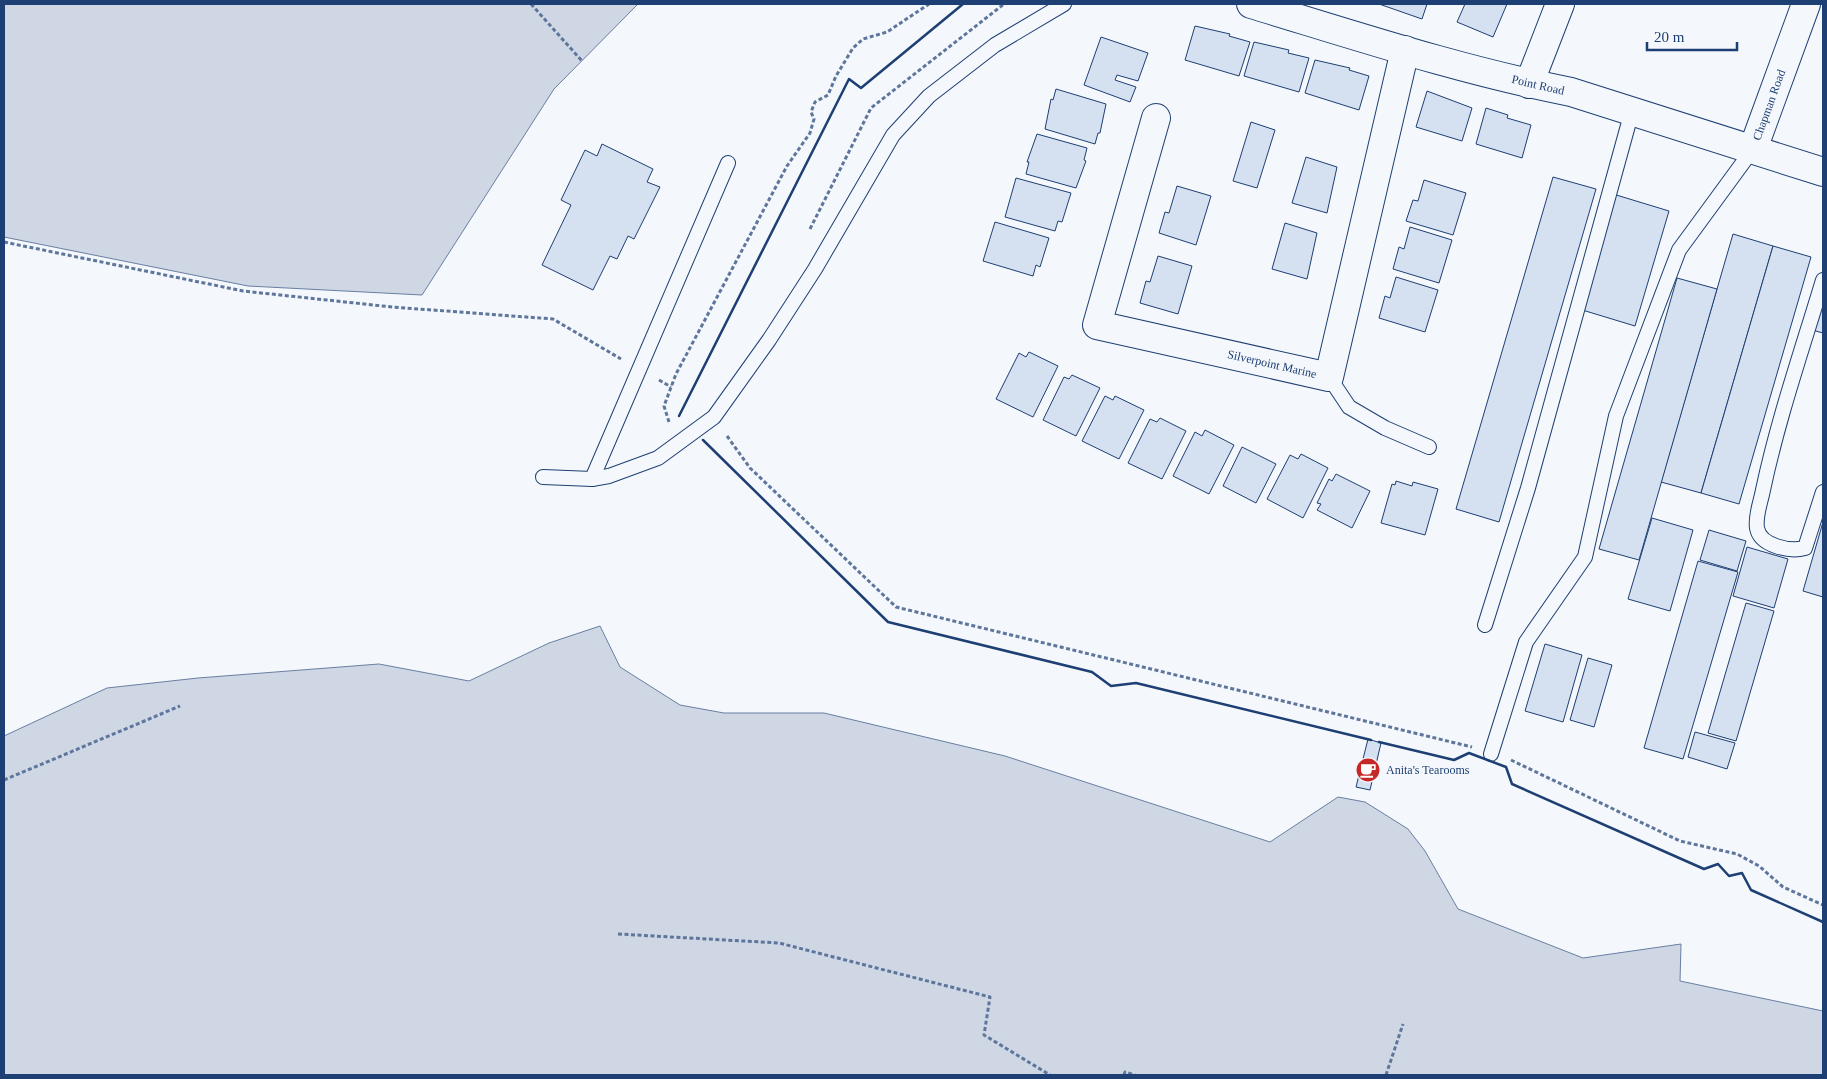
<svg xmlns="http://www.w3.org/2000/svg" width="1827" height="1079" font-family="'Times New Roman',serif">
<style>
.water{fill:#cfd7e4;stroke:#687fa3}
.building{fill:#d5e0f0;stroke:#1d3f73}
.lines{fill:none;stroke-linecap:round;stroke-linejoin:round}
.lane-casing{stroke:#1d3f73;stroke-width:16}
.street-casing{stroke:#1d3f73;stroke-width:30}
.path{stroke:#5e769c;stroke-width:3;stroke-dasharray:4 2.5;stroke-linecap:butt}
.lane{stroke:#f4f7fb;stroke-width:14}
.street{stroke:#f4f7fb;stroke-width:28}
.wall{stroke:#1d3f73;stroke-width:2.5}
.labels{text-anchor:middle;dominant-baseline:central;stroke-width:4;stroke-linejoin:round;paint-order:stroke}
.street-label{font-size:12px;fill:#1d3f73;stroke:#f4f7fb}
.poi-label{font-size:12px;fill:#1d3f73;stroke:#f4f7fb;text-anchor:start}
</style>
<rect width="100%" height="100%" fill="#f4f7fb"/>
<!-- water -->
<g class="water">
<polygon points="4,4 638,4 554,89 422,295 248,286 4,237"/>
<polygon points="600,626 620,667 680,705 724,713 824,713 1005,756 1270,842 1338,797 1365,802 1408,829 1425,851 1458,909 1583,958 1681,944 1680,981 1823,1011 1823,1075 4,1075 4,736 107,688 198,678 379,664 469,681 549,643"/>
</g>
<!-- building -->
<g class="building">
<polygon points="1379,4 1427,4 1422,19"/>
<polygon points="1465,4 1507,4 1493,37 1457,22"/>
<polygon points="1195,26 1230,34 1229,36 1250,42 1239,76 1185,60"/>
<polygon points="1101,37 1148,53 1138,81 1117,75 1115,80 1136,87 1130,102 1084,85"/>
<polygon points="1254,42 1289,50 1288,53 1309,58 1299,92 1244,76"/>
<polygon points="1315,60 1350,68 1349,70 1369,76 1359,110 1305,93"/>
<polygon points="1056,89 1106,104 1100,133 1098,133 1095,144 1045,129 1051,99 1053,100"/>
<polygon points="1427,91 1472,108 1462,141 1416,127"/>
<polygon points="1486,108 1508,115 1507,118 1531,125 1522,158 1476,144"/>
<polygon points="1251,122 1275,130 1257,188 1233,181"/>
<polygon points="1037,134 1087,148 1084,160 1086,161 1076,188 1026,174 1029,162 1027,162"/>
<polygon points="602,144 653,169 647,182 660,187 634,239 628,236 617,259 610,256 593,290 542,265 571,205 561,200 585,150 597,156"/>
<polygon points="1306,157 1337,167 1327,213 1292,203"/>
<polygon points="1553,177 1596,189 1499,522 1456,509"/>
<polygon points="1016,178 1071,193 1062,222 1058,221 1055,231 1005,217"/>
<polygon points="1424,180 1466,193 1453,235 1406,221 1413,200 1418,201"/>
<polygon points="1177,186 1211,196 1196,245 1159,233 1165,212 1169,213"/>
<polygon points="1613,194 1669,211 1635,326 1579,309"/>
<polygon points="995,222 1049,238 1040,267 1036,265 1033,276 983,261"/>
<polygon points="1285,223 1317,233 1307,279 1272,269"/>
<polygon points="1410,227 1452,240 1439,283 1393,269 1399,247 1404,249"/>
<polygon points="1733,234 1773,246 1701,493 1661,482"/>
<polygon points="1773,246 1811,257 1739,504 1701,493"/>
<polygon points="1158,256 1192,266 1178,314 1140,303 1146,281 1150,282"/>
<polygon points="1396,277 1438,290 1425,332 1379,318 1385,296 1390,298"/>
<polygon points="1677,278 1717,289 1639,560 1599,549"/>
<polygon points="1823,292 1823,333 1812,330"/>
<polygon points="1029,352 1058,366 1033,417 996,399 1019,353 1026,357"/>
<polygon points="1072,375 1100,388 1076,436 1043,420 1064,377 1069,379"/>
<polygon points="1105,396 1113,400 1115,396 1144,410 1119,459 1082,441"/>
<polygon points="1160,418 1186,431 1162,479 1128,463 1150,419 1157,422"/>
<polygon points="1205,430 1234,445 1209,494 1173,476 1195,432 1202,436"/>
<polygon points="1242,447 1276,464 1256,503 1223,486"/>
<polygon points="1301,454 1328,468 1303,518 1267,499 1290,455 1298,459"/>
<polygon points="1336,474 1370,491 1352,528 1317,510 1321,504 1317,503 1329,479 1332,481"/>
<polygon points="1396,481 1412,486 1413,482 1438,489 1425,535 1381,523 1392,484 1395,485"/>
<polygon points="1652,518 1693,530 1670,611 1628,599"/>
<polygon points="1823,522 1823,597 1803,591"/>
<polygon points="1709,530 1746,541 1737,571 1700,560"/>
<polygon points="1747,547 1788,559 1774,608 1733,596"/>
<polygon points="1698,561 1738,572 1683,759 1644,748"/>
<polygon points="1746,603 1774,611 1736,741 1708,733"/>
<polygon points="1545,644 1582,655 1563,722 1525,711"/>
<polygon points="1588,658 1612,665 1594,727 1570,720"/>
<polygon points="1695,732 1735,743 1727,769 1688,757"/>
<polygon points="1368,739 1381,743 1370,790 1356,787"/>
</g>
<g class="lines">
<defs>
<g id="lane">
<path d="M 1823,280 C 1802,350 1778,419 1763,490 C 1761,501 1755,516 1757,528 C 1760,546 1790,552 1805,548 L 1823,492"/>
<polyline points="1329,377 1349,407 1385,428 1429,447"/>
<polyline points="543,477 592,479 609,476 658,458 714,417 769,340 815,269 893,135 929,96 995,45 1064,4"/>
<polyline points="592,479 728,163"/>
<polyline points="1485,625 1528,488 1632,111"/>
<polyline points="1491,754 1526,642 1585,557 1616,416 1679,250 1753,149"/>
</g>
<g id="street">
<path d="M 1251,4 C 1357,36 1463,71 1571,92 L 1823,172"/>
<polyline points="1529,84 1560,4"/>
<polyline points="1156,118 1097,325 1329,377 1405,50"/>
<polyline points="1753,149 1806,4"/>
</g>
</defs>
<!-- lane casing -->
<use href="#lane" class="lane-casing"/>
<!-- street casing -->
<use href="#street" class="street-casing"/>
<!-- path -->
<g class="path">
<polyline points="531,4 582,61"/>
<polyline points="810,229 871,108 1004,4"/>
<polyline points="4,242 243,291 392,307 553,319 621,359"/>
<polyline points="659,380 671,387"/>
<polyline points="669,422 664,406 676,374 787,166 810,133 814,119 811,112 815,102 828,95 836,76 853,48 863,39 887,32 929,4"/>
<polyline points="727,436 750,468 896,607 1472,747"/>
<polyline points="1511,760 1680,841 1737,854 1759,866 1783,887 1823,905"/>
<polyline points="4,780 180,706"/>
<polyline points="618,934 779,943 990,997 984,1035 1050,1075"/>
<polyline points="1124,1075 1125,1072 1135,1075"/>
<polyline points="1386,1075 1403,1024"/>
</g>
<!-- lane -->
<use href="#lane" class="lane"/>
<!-- street -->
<use href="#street" class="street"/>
<!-- wall -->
<g class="wall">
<polyline points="679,416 849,79 861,88 963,4"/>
<polyline points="703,440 888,622 1092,672 1111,686 1136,683 1371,740"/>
<polyline points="1379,742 1454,760 1469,753 1506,767 1512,784 1704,869 1718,864 1729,876 1742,873 1751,890 1823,922"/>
</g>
</g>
<!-- icons -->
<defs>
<symbol id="cafe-disc" viewBox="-11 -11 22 22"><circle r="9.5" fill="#c62828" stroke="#f4f7fb"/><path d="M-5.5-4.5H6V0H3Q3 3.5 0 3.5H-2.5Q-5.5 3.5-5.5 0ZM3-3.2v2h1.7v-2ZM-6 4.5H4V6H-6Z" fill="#fff"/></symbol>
</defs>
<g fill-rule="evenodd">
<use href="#cafe-disc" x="1354" y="756" width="28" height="28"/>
</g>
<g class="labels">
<!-- street labels -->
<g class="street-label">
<text transform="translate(1538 85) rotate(13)">Point Road</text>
<text transform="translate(1769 105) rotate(-70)">Chapman Road</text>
<text transform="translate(1272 364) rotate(13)">Silverpoint Marine</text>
</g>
<!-- poi labels -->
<g class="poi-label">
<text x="1386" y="770">Anita's Tearooms</text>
</g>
</g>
<!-- border -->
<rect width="1827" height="1079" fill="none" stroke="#1d3f73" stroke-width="10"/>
<!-- scale -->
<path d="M1647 42v8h90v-8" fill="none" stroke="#1d3f73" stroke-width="2.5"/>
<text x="1654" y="42" font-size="15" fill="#1d3f73" stroke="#f4f7fb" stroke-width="4" paint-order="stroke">20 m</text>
</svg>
